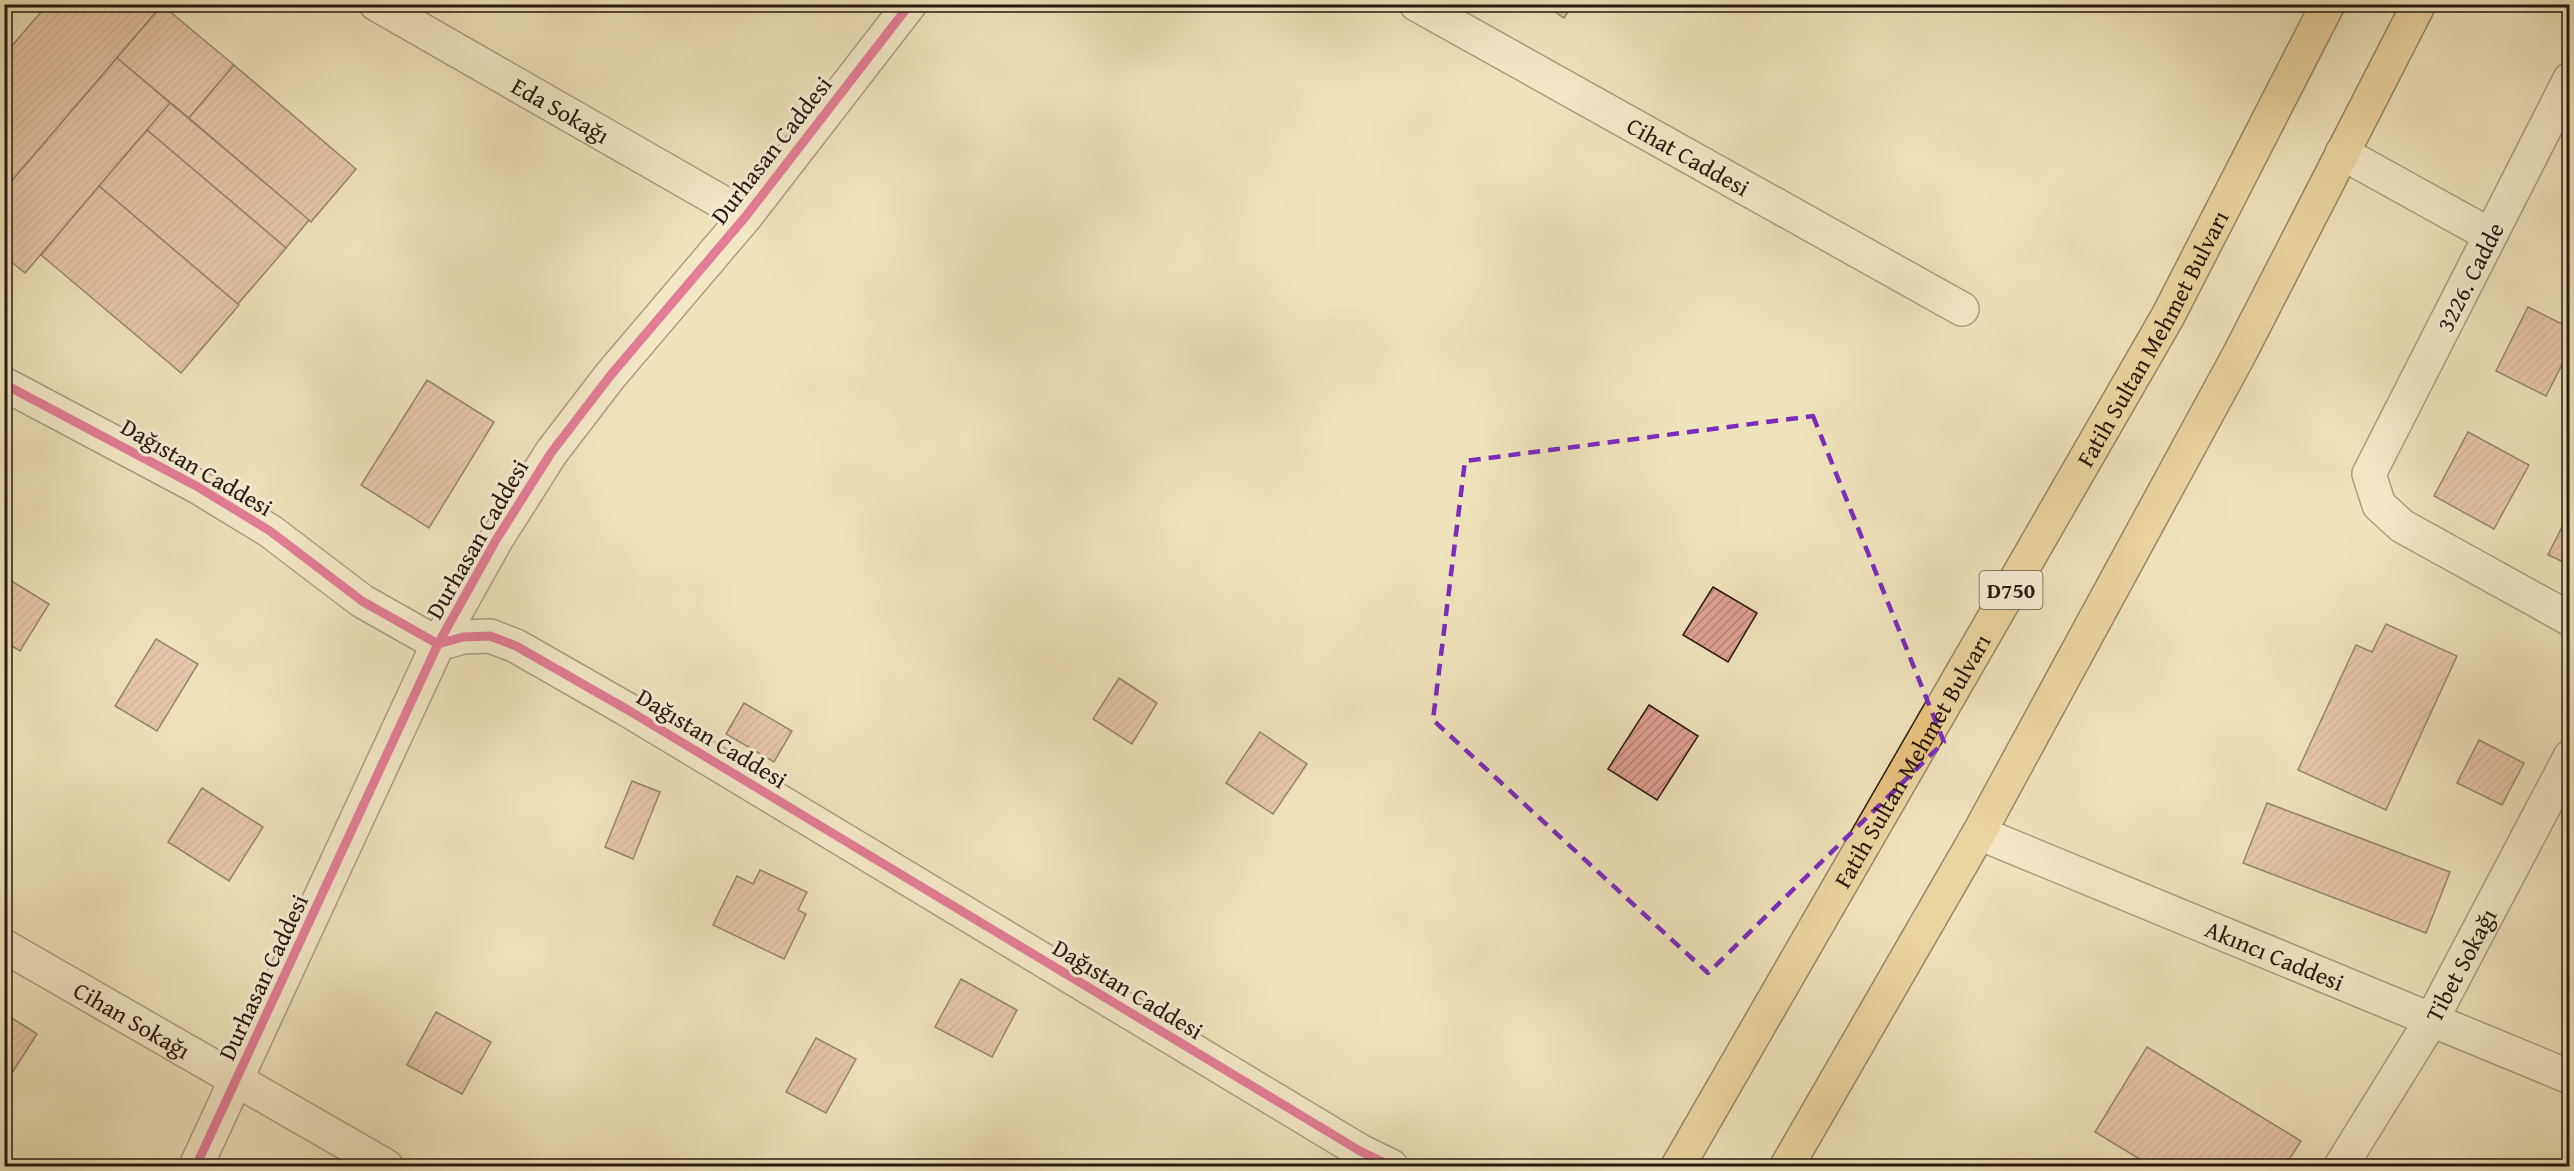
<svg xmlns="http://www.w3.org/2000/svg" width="2574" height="1171" font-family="'Gentium Book Plus',serif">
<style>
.building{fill:url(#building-hatch);stroke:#28180f;stroke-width:1.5}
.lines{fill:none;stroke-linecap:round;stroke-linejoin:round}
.minor-casing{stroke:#5a4b3a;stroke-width:36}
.tertiary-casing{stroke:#5a4b3a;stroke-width:36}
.trunk-casing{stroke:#28180f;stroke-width:36}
.minor{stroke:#f5edd3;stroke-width:33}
.tertiary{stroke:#f5edd3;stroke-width:33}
.trunk{stroke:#e8c27e;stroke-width:33}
.cycleway-casing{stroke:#f5edd3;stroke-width:13}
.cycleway{stroke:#d6006c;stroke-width:9}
.marked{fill:none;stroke:#7b2cbf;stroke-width:4.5;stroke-dasharray:12 8;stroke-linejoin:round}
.labels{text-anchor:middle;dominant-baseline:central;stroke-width:6;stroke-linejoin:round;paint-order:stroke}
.shield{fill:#f5edd3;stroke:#66584a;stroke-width:1.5}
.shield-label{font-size:22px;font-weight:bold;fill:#28180f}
.street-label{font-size:24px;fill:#28180f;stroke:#f5edd3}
</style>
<defs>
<pattern id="building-hatch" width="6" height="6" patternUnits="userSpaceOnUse" patternTransform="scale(1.5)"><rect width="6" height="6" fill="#dfa292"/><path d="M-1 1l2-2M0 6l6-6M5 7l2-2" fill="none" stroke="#b58376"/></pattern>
</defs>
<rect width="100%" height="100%" fill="#efe3bb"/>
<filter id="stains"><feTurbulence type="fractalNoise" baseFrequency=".00333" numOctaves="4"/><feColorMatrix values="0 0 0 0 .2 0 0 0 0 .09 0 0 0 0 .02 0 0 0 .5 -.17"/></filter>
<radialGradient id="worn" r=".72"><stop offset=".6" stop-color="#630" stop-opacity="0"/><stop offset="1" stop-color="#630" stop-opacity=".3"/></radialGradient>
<!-- building -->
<g class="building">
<polygon points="48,4 162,5 4,190 4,55"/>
<polygon points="1543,4 1573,4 1564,18"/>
<polygon points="162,5 234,65 189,118 117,58"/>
<polygon points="117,58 170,103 25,273 4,256 4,190"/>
<polygon points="234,65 356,169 311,222 189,118"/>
<polygon points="170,103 309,220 286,248 147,130"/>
<polygon points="147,130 286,248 238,304 99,186"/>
<polygon points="99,186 239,305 181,373 41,255"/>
<polygon points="2528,307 2570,328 2570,349 2546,396 2496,371"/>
<polygon points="427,380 494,422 429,528 361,485"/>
<polygon points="2468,432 2529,465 2494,529 2434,496"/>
<polygon points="2570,511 2570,565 2548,555"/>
<polygon points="5,577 49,604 20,651 4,641"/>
<polygon points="1713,587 1757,613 1728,662 1683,635"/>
<polygon points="2386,624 2457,656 2386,810 2298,770 2356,645 2372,652"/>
<polygon points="156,639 198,664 157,731 115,706"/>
<polygon points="1119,678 1157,703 1132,744 1093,719"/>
<polygon points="744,703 792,731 774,762 726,734"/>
<polygon points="1649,705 1698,736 1657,800 1608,769"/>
<polygon points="1260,732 1307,764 1273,814 1226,783"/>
<polygon points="2479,740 2524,763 2502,805 2457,783"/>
<polygon points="632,781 660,792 633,859 605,847"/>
<polygon points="202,788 263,827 229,881 168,842"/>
<polygon points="2267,803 2450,872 2426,933 2243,863"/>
<polygon points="760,870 807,892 798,910 806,914 784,959 713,925 737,876 753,884"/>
<polygon points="961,979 1017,1010 992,1057 935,1027"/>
<polygon points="436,1012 491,1042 462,1094 407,1065"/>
<polygon points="4,1013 37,1034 5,1084 4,1084"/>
<polygon points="816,1038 856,1059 826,1113 786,1092"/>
<polygon points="2147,1047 2301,1141 2285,1166 2151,1166 2095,1132"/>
</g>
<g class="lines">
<defs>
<g id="minor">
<path id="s1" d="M 376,4 L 746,216"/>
<path id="s2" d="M 1416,4 L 1962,309"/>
<polyline points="2570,79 2369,474 2379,505 2402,526 2570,619"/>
<polyline points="2342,153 2490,235"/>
<polyline points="4,384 198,487 270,531 362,601 438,644 463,637 490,636 516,646 628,710 1360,1151 1391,1166"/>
<path id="s3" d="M 4,946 L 386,1166"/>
<path id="s4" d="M 2341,1166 L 2432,1019 L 2570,757"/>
</g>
<g id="tertiary">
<path id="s5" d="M 1979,833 L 2570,1077"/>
<polyline points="196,1166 438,644 496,540 551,453 610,376 746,216 910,4"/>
</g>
<g id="trunk">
<path id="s6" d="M 1678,1166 L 2168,316 L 2328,4"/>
<polyline points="1787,1166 1979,833 2240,353 2419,4"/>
</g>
</defs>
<!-- minor casing -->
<use href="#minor" class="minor-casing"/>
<!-- tertiary casing -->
<use href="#tertiary" class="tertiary-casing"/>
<!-- trunk casing -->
<use href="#trunk" class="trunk-casing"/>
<!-- minor -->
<use href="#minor" class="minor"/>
<!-- tertiary -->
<use href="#tertiary" class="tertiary"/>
<!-- trunk -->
<use href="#trunk" class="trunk"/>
<defs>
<g id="cycleway">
<polyline points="4,384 198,487 270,531 362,601 438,644 463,637 490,636 516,646 628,710 1360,1151 1391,1166"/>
<polyline points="196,1166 438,644 496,540 551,453 610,376 746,216 910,4"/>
</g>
</defs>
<!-- cycleway casing -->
<use href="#cycleway" class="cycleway-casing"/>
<!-- cycleway -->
<use href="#cycleway" class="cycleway"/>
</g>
<!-- marked area -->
<path d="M0 0H2574V1171H0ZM 1813,416 L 1944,742 L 1708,973 L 1433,720 L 1465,461 Z" fill="#efe3bb" fill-opacity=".55" fill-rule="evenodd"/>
<path class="marked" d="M 1813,416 L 1944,742 L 1708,973 L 1433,720 L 1465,461 Z"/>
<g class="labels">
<!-- shield labels -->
<rect class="shield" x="1979.5" y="571" width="63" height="38" rx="4.5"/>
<g class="shield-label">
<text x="2011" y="590">D750</text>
</g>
<!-- street labels -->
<g class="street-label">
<text stroke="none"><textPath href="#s1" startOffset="213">Eda Sokağı</textPath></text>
<text transform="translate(771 150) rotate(-52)">Durhasan Caddesi</text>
<text stroke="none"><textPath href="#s2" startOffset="312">Cihat Caddesi</textPath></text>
<text transform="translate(2470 277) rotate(-63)">3226. Cadde</text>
<text stroke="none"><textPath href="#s6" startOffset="954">Fatih Sultan Mehmet Bulvarı</textPath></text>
<text transform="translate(197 467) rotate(30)">Dağıstan Caddesi</text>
<text transform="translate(477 539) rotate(-60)">Durhasan Caddesi</text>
<text transform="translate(712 738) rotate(31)">Dağıstan Caddesi</text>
<text stroke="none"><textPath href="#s6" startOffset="468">Fatih Sultan Mehmet Bulvarı</textPath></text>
<text stroke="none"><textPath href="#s5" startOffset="320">Akıncı Caddesi</textPath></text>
<text stroke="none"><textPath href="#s4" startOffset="234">Tibet Sokağı</textPath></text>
<text transform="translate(263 977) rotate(-65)">Durhasan Caddesi</text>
<text transform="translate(1128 989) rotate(31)">Dağıstan Caddesi</text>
<text stroke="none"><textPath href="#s3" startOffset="148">Cihan Sokağı</textPath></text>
</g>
</g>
<!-- margin -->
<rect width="2574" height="1171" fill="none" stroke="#efe3bb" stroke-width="24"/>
<rect x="6" y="6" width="2562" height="1159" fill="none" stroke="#28180f" stroke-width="3"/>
<rect x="12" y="12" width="2550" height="1147" fill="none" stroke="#28180f" stroke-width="1.5"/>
<rect width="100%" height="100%" filter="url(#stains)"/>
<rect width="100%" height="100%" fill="url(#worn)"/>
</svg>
